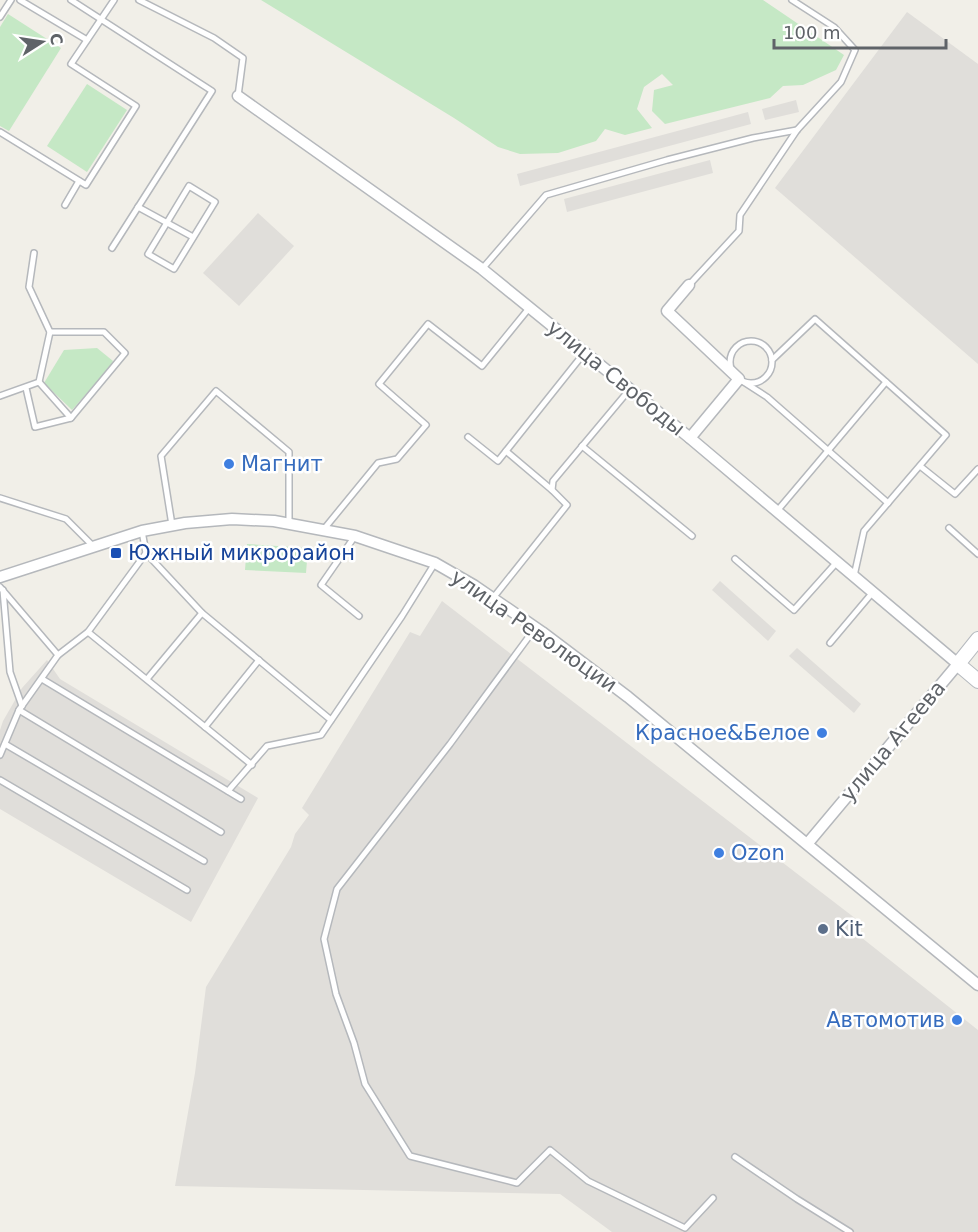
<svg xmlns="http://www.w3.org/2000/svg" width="978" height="1232" font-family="'DejaVu Sans',sans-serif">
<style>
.industrial{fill:#e0deda}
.green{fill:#c5e8c5}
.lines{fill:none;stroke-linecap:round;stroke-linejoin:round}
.lane-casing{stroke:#b5b8bc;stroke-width:8}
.street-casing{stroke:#b5b8bc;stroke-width:13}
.secondary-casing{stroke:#b6babf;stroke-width:16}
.lane{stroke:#fff;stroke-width:5}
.street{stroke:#fff;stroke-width:10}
.secondary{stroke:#fff;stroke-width:14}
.shop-dot{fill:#3f7fe0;stroke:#fff;stroke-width:2}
.transit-dot{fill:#1a4fb4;stroke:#fff;stroke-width:2}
.service-dot{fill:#5c6f8a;stroke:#fff;stroke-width:2}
.labels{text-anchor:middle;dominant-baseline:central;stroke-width:5;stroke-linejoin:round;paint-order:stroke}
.street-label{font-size:21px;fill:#5f6368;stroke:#fff}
.shop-label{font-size:21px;fill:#366cbe;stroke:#fff;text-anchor:start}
.transit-label{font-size:21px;fill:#164399;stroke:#fff;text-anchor:start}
.service-label{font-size:21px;fill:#4e5e75;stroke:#fff;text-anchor:start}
</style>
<rect width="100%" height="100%" fill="#f1efe8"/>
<!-- industrial -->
<g class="industrial">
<polygon points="907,12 978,64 978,364 775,188"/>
<polygon points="796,100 799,112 765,120 762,109"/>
<polygon points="748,112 751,124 520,186 517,174"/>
<polygon points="710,160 713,173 567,212 564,199"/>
<polygon points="258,213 294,246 239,306 203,273"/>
<polygon points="720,581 776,631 768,641 712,590"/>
<polygon points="442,601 864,925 857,934 978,1030 978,1232 612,1232 560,1194 175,1186 195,1073 206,987 291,847 295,834 309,815 302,808 410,632 420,636"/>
<polygon points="797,648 861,704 854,713 789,656"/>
<polygon points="47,660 60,679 258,798 191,922 0,809 0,730 3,721 22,688"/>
</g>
<!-- green -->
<g class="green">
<polygon points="261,0 763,0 844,55 836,70 803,85 783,86 770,98 665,124 652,111 654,90 673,85 662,74 644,87 637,109 652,128 625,135 605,129 596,141 558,153 520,154 498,147 454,118"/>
<polygon points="8,14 61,48 9,131 0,126 0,27"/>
<polygon points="87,84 127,110 87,172 47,146"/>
<polygon points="97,348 113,361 110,367 72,410 44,383 64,350"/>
<polygon points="247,544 308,548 306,573 245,570"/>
</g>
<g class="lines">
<defs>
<g id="lane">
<polyline points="20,0 87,40"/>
<polyline points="71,0 212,91 112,248"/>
<polyline points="139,0 214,38 243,58 238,96"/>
<polyline points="0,17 11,0"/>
<polyline points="0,132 86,185 136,106 71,64 114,0"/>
<polygon points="189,186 215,202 174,269 148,254"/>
<polyline points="65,205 79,181"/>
<polyline points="138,207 193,237"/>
<polyline points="482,269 546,195 667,160 753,138 797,130"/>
<polyline points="689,285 739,231 740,215 797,130 841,82 855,50 834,27 792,0"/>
<circle cx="751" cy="362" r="21"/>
<polyline points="772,360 815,319 946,435 864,531 854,576"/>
<polyline points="739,379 767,397 888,503"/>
<polyline points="39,382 71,418"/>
<polyline points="26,388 35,427 71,418 125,353 104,332 50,332"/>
<polyline points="0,396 39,382 50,332 29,287 34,253"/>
<polyline points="468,437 498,461 585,352"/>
<polyline points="582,446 692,536"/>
<polyline points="506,451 552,490"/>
<polyline points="920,466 955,494 978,469"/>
<polyline points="0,498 66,519 93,546"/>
<polyline points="777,511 886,382"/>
<polyline points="172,525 161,456 216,391 289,452 289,524"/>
<polyline points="949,528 978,554"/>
<polyline points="324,529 378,463 397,459 426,425 379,384 428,324 482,366 530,307"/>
<polyline points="355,536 321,585 359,616"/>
<polyline points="146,553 202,613 331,720"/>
<polyline points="735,559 794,610 837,562"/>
<polyline points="0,587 58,655 19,710 0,755"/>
<polyline points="3,590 10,672 22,706"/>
<polyline points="493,598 567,505 552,490 553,481 630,389"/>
<polyline points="536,627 450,744 337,889 324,939 336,994 354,1043 365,1084 410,1156 517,1183 550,1150 588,1181 685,1228 713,1198"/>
<polyline points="88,632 252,765"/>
<polyline points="830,643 873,592"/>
<polyline points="58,655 88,632 146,553 142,531"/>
<polyline points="42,679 241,799"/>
<polyline points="147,679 202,613"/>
<polyline points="19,710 221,832"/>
<polyline points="205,727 259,660"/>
<polyline points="5,744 204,861"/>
<polyline points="0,780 187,890"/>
<polyline points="228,791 267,746 321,735 402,616 435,563"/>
<polyline points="735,1157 797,1199 850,1232"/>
</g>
<g id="street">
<polyline points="238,96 482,269 690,438 958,664 808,843"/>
<polyline points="689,285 667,311 739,379 690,438"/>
<polyline points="0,577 142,531 185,523 232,519 274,521 355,536 435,563 475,586 542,632 628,697 978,985"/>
</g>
<polyline id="secondary" points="978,639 958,664 978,681"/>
</defs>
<!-- lane casing -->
<use href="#lane" class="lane-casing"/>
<!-- street casing -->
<use href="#street" class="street-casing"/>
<!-- secondary casing -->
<use href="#secondary" class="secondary-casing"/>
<!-- lane -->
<use href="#lane" class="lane"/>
<!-- street -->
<use href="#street" class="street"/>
<!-- secondary -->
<use href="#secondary" class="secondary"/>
</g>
<!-- markers -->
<g class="shop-dot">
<circle cx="229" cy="464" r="6"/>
<circle cx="822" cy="733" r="6"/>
<circle cx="719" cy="853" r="6"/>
<circle cx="957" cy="1020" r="6"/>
</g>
<rect class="transit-dot" x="110" y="547" width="12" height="12" rx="3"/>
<circle class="service-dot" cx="823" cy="929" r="6"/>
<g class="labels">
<!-- street labels -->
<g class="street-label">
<text transform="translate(616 378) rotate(39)">улица Свободы</text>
<text transform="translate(534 631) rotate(35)">улица Революции</text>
<text transform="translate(893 741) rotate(-50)">улица Агеева</text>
</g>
<!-- shop labels -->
<g class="shop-label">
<text x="241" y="464">Магнит</text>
<text x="810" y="733" text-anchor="end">Красное&amp;Белое</text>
<text x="731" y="853">Ozon</text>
<text x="945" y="1020" text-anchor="end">Автомотив</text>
</g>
<!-- transit labels -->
<g class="transit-label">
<text x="128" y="553">Южный микрорайон</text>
</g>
<!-- service labels -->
<g class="service-label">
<text x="835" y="929">Kit</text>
</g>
</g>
<!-- north arrow -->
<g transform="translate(42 42) rotate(78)" stroke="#ffffff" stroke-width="4.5" paint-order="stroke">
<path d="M0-4.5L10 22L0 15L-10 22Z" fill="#5f6368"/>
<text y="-9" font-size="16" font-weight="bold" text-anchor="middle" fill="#5f6368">С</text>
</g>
<!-- scale -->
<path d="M774 39v9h172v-9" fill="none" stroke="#5f6368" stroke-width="3"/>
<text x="783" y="39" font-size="18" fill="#5f6368" stroke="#ffffff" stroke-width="4.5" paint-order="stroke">100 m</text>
</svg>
